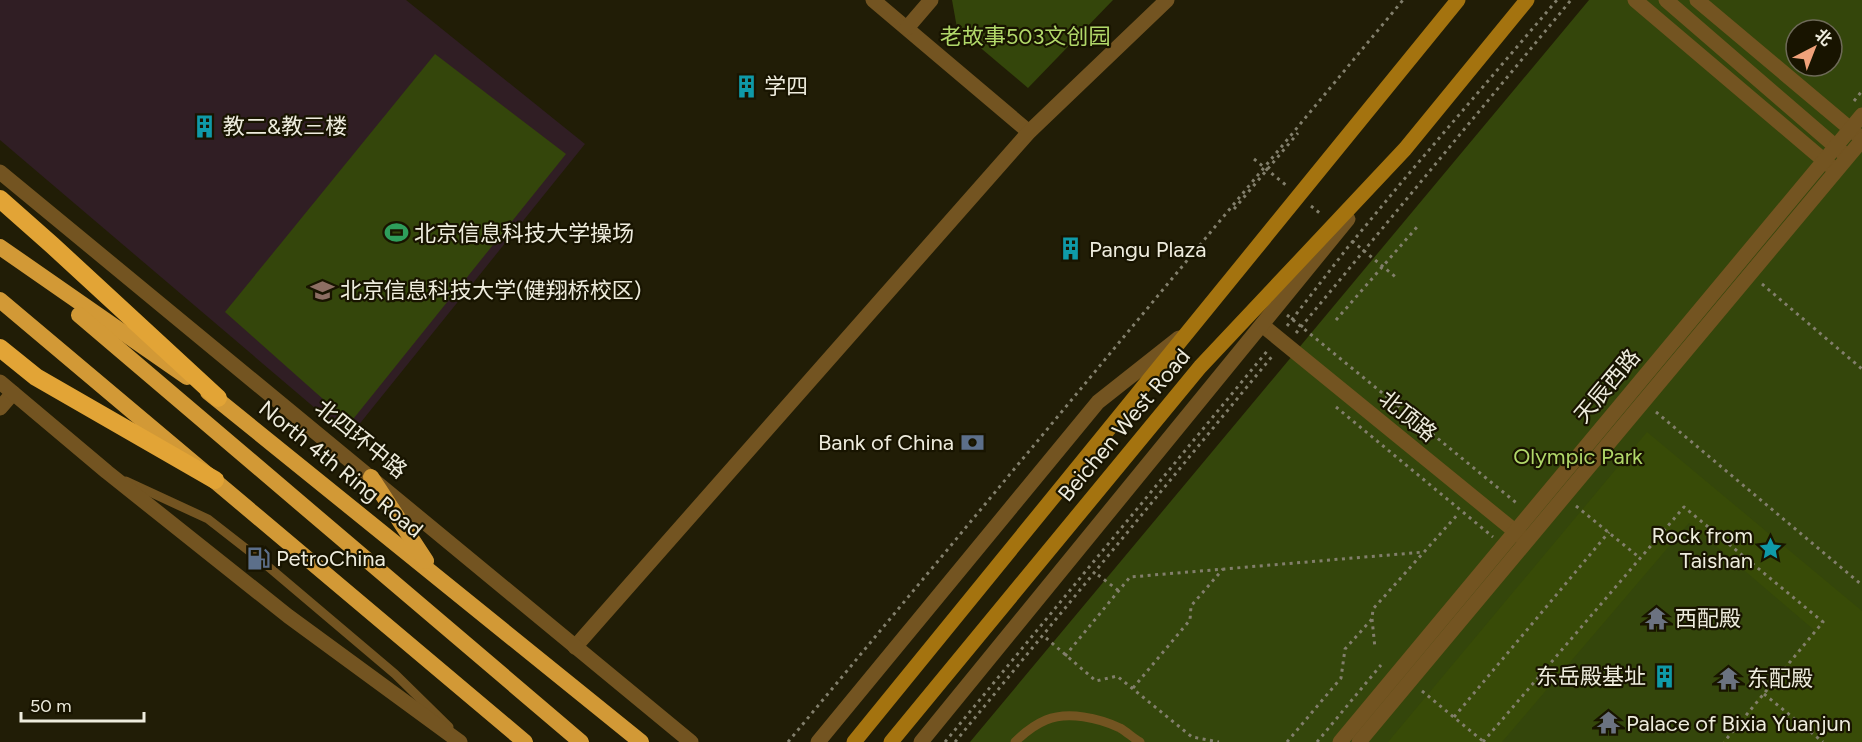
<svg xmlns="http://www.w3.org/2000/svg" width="1862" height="742" font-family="Figtree,'Noto Sans SC',sans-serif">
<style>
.education{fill:#301e24}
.green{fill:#34460b;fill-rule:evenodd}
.forest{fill:#384b07}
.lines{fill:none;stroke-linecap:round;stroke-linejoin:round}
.path{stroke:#827f6c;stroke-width:3;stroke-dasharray:3 4.5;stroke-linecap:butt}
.service{stroke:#735421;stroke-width:9}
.minor{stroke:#735421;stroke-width:15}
.tertiary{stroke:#735421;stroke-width:15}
.secondary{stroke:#a4730f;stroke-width:15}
.trunk{stroke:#d29936;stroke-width:16}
.motorway{stroke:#e2a436;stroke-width:18}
.labels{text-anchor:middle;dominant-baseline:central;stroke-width:4.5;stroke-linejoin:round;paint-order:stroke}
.park-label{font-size:22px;fill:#b1d869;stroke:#181400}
.poi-label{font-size:22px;fill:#eeecdd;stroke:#181400;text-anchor:start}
.street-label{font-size:22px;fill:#eeecdd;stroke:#181400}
</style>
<rect width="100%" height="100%" fill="#211d06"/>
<!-- education -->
<polygon class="education" points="0,0 406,0 585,144 349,437 0,140"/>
<!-- green -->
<g class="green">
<polygon points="952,0 1113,0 1028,88 957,28"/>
<path d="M 1589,0 L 1862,0 L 1862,742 L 970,742 ZM 1796,30 L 1832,30 L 1832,66 L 1796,66 Z"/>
<polygon points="435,54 566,154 350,423 225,312"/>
</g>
<!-- forest -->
<polygon class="forest" points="1647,432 1862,611 1862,742 1722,742 1814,630 1689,523 1502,742 1388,742"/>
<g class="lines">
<!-- path -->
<g class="path">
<polyline points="1854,101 1862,91"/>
<polyline points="1254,159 1287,186"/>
<polyline points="1311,206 1322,215"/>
<polyline points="1234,209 1298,133"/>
<polyline points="1352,241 1398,279"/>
<polyline points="1762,284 1862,369"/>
<polyline points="1287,315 1519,505"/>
<polyline points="1336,320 1417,227"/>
<polyline points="1287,326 1348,247 1406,177 1557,0"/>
<polyline points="1296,333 1571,0"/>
<polyline points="1336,407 1493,537"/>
<polyline points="1656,412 1862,585"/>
<polyline points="1576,506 1640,558"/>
<polyline points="1098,575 1119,591"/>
<polyline points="1372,619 1375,648"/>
<polyline points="1046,638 1096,681 1117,676 1192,737 1219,742"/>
<polyline points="1065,656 1130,577 1424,552"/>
<polyline points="1133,688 1190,620 1191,606 1223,569"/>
<polyline points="1422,691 1484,742"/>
<polyline points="1764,694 1823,742"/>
<polyline points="1454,717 1609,532"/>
<polyline points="788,742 1403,0"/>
<polyline points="945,742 1268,350"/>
<polyline points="955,742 1274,354"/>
<polyline points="1287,742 1341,678 1345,649 1372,619 1373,609 1458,514"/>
<polyline points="1317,742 1381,665"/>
<polyline points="1483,742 1684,507 1823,622 1724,742"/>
</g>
<!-- service -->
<g class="service">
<polyline points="126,481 208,519 258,558 395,674 449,727"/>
<path d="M 1015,742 C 1024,733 1034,725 1046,720 C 1068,711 1099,718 1120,728 C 1127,732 1133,738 1140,742"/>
</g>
<!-- minor -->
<g class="minor">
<polyline points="873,0 1029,132"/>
<polyline points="1635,0 1834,169"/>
<polyline points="1697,0 1860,137"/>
<polyline points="907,28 931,0"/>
<polyline points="0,408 13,393"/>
<polyline points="575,647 1029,132 1167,0"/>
</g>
<!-- tertiary -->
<g class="tertiary">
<polyline points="1666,0 1843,153"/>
<polyline points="0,172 691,742"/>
<polyline points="1262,325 1522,537"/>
<polyline points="0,382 107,472 288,616 460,742"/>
<polyline points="818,742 1098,402 1179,338"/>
<polyline points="921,742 1348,219"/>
<polyline points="1340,742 1862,115"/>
<polyline points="1359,742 1862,140"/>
</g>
<!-- secondary -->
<g class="secondary">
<polyline points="854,742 1458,0"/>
<polyline points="891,742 1200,367 1405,149 1527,0"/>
</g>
<!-- trunk -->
<g class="trunk">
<polyline points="0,247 187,377"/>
<polyline points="0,300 525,742"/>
<polyline points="79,315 581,742"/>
<polyline points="208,392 641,742"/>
<polyline points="371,477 426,561"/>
</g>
<!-- motorway -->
<g class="motorway">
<polyline points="0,199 52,245 218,398"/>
<polyline points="0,348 36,377 215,480"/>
</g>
</g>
<!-- icons -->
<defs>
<symbol id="building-bare" viewBox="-9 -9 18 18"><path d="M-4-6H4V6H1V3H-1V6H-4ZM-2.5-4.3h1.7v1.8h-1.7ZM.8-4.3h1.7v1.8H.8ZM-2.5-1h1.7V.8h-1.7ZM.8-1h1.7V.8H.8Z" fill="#0f9aa8" stroke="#181400" stroke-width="2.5" paint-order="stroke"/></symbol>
<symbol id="stadium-bare" viewBox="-9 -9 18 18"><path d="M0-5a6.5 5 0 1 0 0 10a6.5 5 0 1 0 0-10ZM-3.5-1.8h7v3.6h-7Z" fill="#2e9e5b" stroke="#181400" stroke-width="2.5" paint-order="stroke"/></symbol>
<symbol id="university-bare" viewBox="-9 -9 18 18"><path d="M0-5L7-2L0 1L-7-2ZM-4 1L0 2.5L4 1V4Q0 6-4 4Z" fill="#8d6e63" stroke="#181400" stroke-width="2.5" paint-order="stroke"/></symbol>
<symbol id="bank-bare" viewBox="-9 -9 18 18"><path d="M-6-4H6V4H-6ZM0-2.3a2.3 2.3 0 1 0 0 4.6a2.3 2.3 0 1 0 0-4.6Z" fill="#5c6f8a" stroke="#181400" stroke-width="2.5" paint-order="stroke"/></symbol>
<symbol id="sight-bare" viewBox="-9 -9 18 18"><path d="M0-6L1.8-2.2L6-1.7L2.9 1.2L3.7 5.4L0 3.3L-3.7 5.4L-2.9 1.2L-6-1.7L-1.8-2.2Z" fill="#0f9aa8" stroke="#181400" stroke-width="2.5" paint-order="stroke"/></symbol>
<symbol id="fuel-bare" viewBox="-9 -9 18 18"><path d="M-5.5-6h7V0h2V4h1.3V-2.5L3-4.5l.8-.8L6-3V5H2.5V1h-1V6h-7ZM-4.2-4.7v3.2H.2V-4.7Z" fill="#5c6f8a" stroke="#181400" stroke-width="2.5" paint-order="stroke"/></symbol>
<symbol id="temple-bare" viewBox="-9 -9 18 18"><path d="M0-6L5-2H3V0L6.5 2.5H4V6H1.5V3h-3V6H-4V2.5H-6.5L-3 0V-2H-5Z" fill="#6b7280" stroke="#181400" stroke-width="2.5" paint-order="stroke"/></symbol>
</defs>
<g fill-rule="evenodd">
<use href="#building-bare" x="730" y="70" width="33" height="33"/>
<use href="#building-bare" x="188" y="110" width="33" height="33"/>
<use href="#stadium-bare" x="380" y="216" width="33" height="33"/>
<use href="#building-bare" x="1054" y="232" width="33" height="33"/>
<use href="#university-bare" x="306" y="274" width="33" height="33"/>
<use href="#bank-bare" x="956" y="426" width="33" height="33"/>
<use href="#sight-bare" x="1754" y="532" width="33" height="33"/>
<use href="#fuel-bare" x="242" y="542" width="33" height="33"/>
<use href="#temple-bare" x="1640" y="602" width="33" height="33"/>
<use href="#building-bare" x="1648" y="660" width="33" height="33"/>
<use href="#temple-bare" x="1712" y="662" width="33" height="33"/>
<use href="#temple-bare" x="1592" y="706" width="33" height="33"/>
</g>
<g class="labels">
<!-- park labels -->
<g class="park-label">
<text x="1025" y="36">老故事503文创园</text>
<text x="1578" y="456">Olympic Park</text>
</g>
<!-- poi labels -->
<g class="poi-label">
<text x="764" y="86">学四</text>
<text x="223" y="126">教二&amp;教三楼</text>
<text x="414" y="233">北京信息科技大学操场</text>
<text x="1089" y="249">Pangu Plaza</text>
<text x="340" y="290">北京信息科技大学(健翔桥校区)</text>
<text x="954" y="442" text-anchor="end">Bank of China</text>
<text x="1753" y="535" text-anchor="end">Rock from<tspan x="1753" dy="25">Taishan</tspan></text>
<text x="276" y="558">PetroChina</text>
<text x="1675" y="618">西配殿</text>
<text x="1646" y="676" text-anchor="end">东岳殿基址</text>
<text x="1747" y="678">东配殿</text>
<text x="1626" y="723">Palace of Bixia Yuanjun</text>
</g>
<!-- street labels -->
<g class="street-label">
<text transform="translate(1607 386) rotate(-50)">天辰西路</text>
<text transform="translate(1408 416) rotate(39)">北顶路</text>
<text transform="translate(1124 425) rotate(-50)">Beichen West Road</text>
<text transform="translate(361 439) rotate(39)">北四环中路</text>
<text transform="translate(341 469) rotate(39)">North 4th Ring Road</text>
</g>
</g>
<!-- north arrow -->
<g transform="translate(1814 48) rotate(42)"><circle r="28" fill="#181400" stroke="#6e6a58" stroke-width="1.5"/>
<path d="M0-4.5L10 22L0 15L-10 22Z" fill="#f0a27a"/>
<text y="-9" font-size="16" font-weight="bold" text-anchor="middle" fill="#eeecdd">北</text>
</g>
<!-- scale -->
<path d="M21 712v9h123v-9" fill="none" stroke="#eeecdd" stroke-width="3"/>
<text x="30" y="712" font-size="18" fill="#eeecdd" stroke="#181400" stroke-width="4.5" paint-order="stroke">50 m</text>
</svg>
